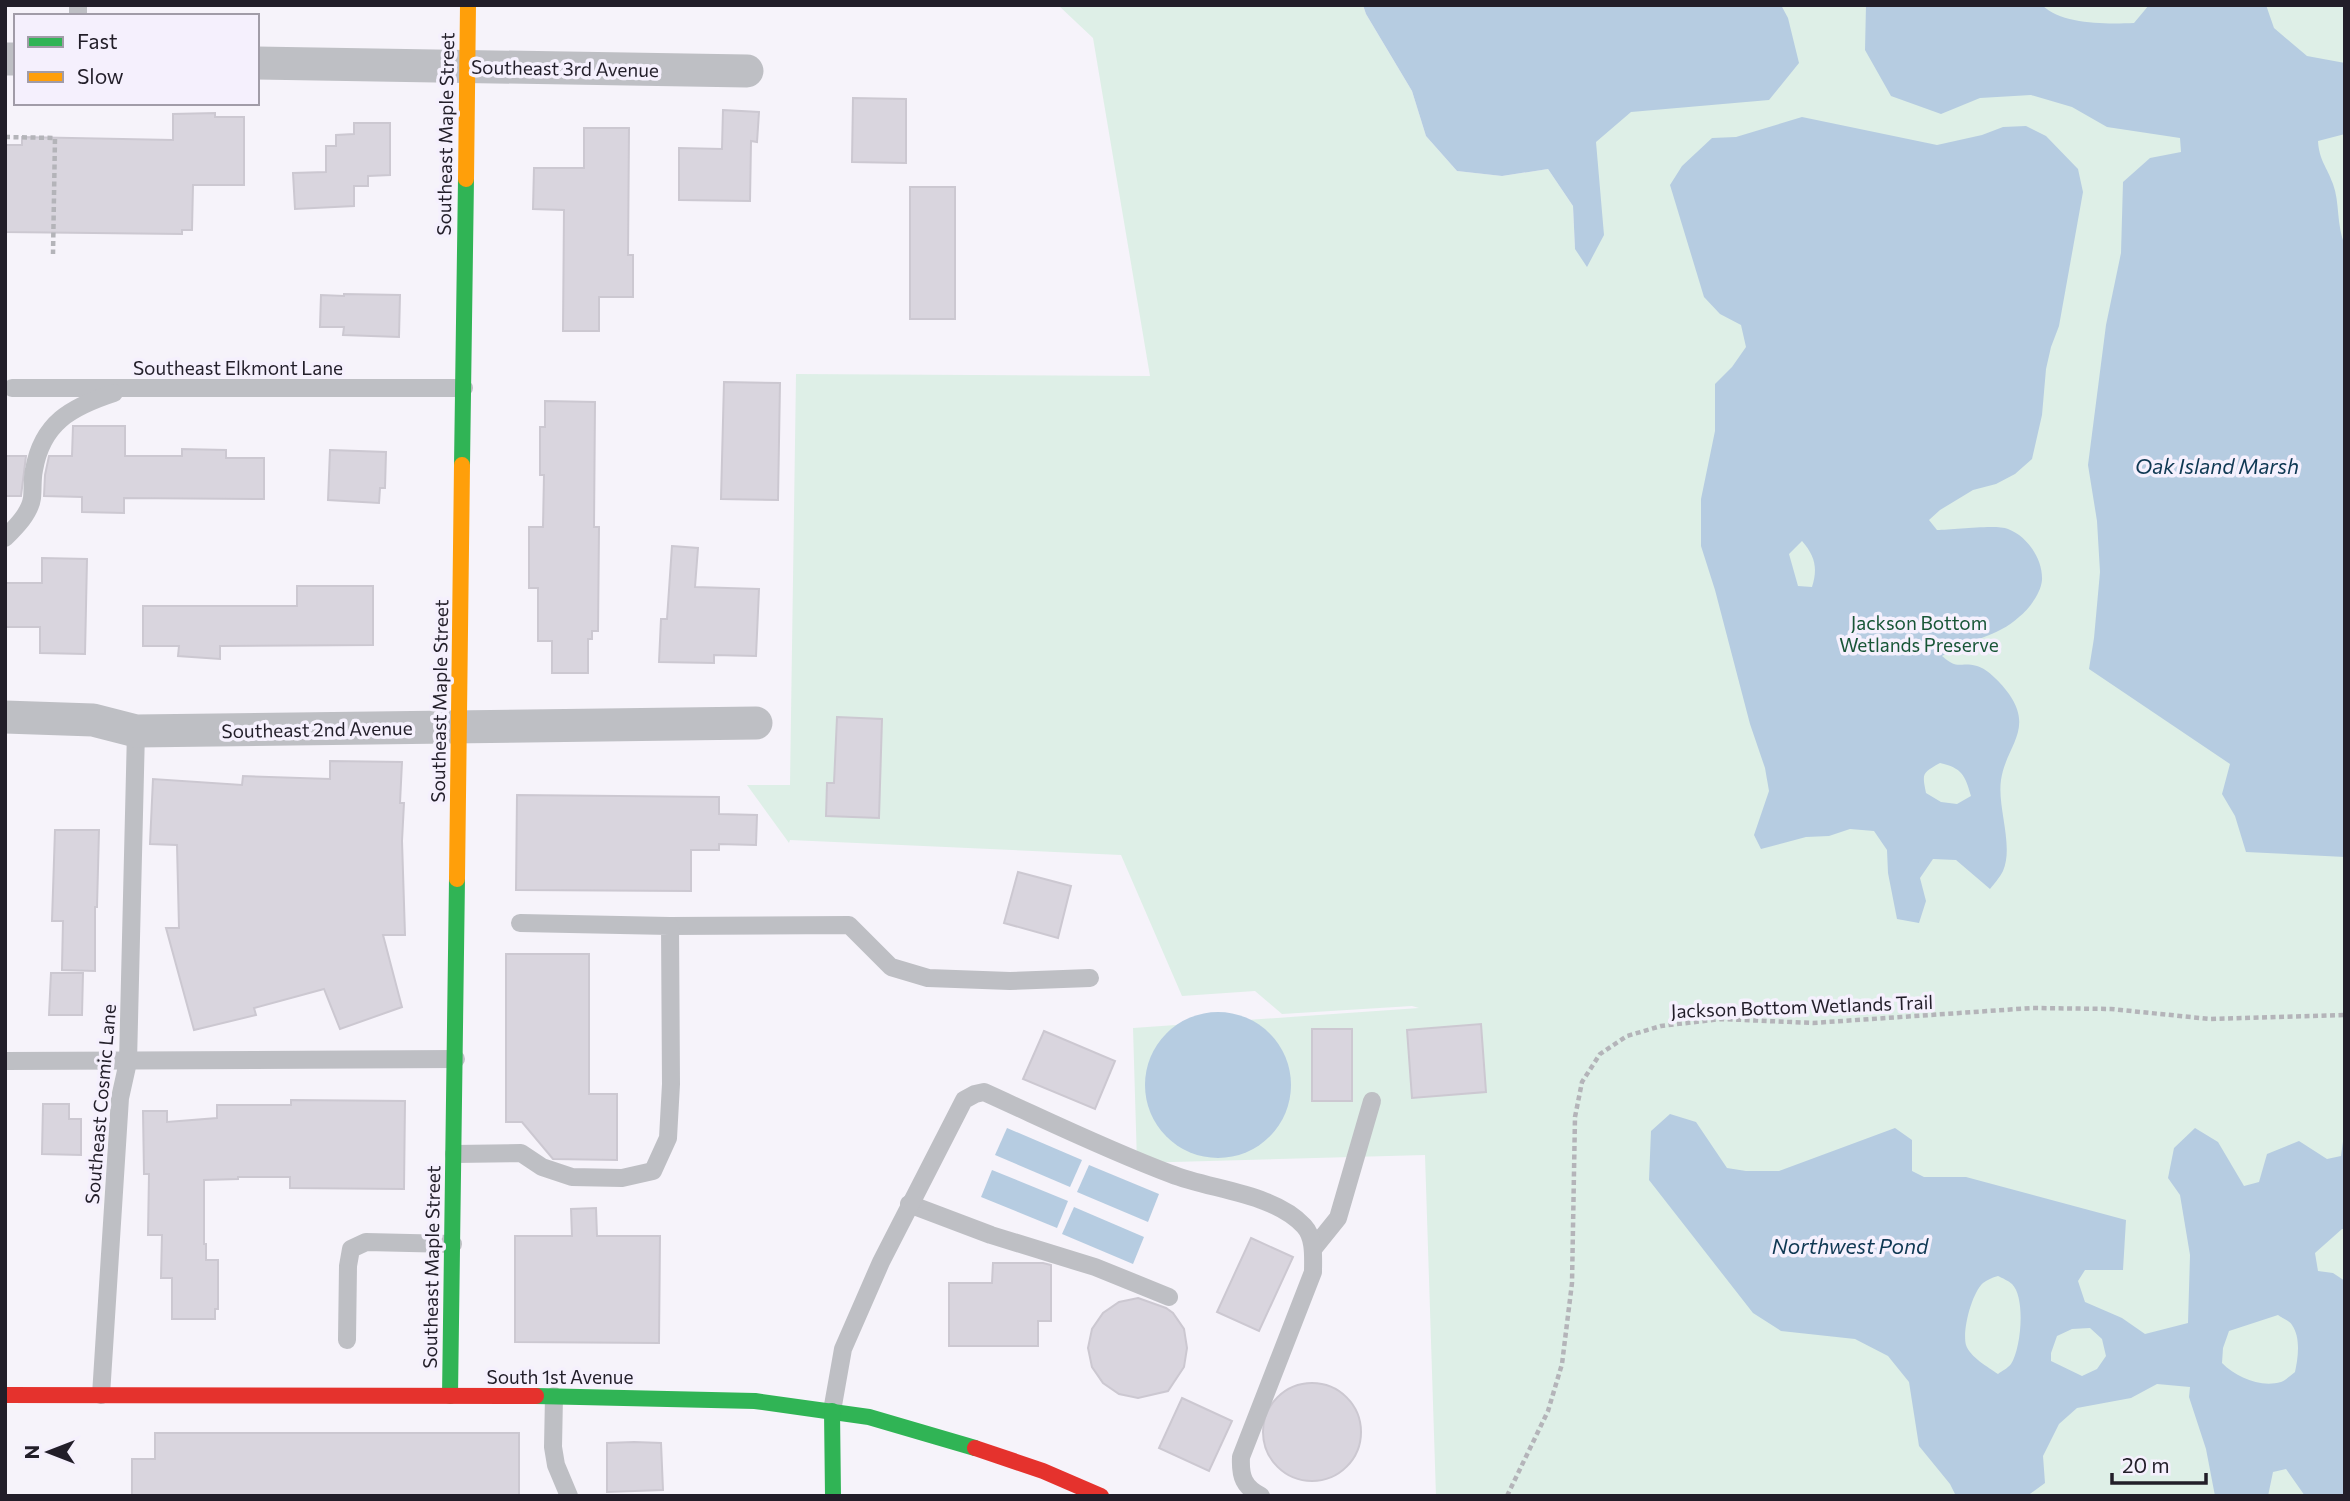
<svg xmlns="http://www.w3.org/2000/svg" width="2350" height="1501" font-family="Commissioner,sans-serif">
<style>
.green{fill:#deefe7}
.water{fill:#b6cce1;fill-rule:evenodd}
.building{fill:#d9d5de;stroke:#ccc8d1;stroke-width:2}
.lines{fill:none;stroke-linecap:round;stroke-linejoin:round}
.path{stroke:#b4b4b9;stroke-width:4.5;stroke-dasharray:5 3.5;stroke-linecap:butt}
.lane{stroke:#bebfc4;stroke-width:18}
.street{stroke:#bebfc4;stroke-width:33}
.fast{stroke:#30b455;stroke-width:16}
.slow{stroke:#ff9f0a;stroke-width:16}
.jam{stroke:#e5322d;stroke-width:16}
.labels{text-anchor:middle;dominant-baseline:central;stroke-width:7;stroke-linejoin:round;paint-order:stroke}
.street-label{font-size:19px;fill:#221e29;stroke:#f5f0fd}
.park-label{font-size:19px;fill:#185637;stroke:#f5f0fd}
.water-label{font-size:21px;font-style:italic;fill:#0f3853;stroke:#f5f0fd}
</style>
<rect width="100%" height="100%" fill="#f6f3fa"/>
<!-- green -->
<polygon class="green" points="1058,5 1363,5 1366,14 1412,91 1426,136 1457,171 1502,176 1548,169 1573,206 1575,249 1582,5 2345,5 2345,1496 1436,1496 1425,1155 1137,1163 1133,1028 1419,1008 1412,1006 1282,1014 1255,991 1182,996 1121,855 790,840 789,843 747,785 790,785 796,374 1150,376 1093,38"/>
<!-- water -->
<g class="water">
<polygon points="1363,5 1781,5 1788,18 1799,63 1769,100 1631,112 1596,142 1604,235 1587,267 1575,249 1573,206 1548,169 1502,176 1457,171 1426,136 1412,91 1366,14"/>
<path d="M 1866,5 L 2042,5 C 2062,25 2107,24 2134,23 L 2149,5 L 2266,5 L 2274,28 L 2307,56 L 2345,63 L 2345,134 L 2318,141 C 2319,160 2327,167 2333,184 C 2340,203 2336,224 2345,246 L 2345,857 L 2246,852 L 2235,816 L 2222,794 L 2230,764 L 2089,669 L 2094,638 L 2100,572 L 2097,521 L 2088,465 L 2106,325 L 2121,253 L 2123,182 L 2150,158 L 2181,152 L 2180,138 L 2107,127 L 2072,107 L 2031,95 L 1980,98 L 1941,114 L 1891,96 L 1865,50 Z"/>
<path d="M 1802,117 L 1937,145 L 1982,135 L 2003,127 L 2026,126 L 2046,136 L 2078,169 L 2083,192 L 2059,326 L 2051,347 L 2046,369 L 2042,415 L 2032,459 L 2015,474 L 1996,484 L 1973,490 L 1940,510 L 1929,520 L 1937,530 C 1953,530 1996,524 2008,529 C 2027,536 2043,559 2042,580 C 2041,593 2029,609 2019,617 C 1998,637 1966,640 1942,656 C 1959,671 1959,661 1977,666 C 1988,669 2002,684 2009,694 C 2034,730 2006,746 2001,780 C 1997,807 2014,846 2003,871 C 2000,877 1994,884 1990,889 L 1956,860 L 1933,859 L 1920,878 L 1926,901 L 1919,923 L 1897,919 L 1888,873 L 1887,850 L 1874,831 L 1850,829 L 1829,836 L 1806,837 L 1761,849 L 1754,835 L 1769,791 L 1765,768 L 1750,724 L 1715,590 L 1701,546 L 1701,499 L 1715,431 L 1715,384 L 1732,367 L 1746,347 L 1741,325 L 1720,314 L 1704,297 L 1670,185 L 1682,166 L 1712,138 L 1736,137 ZM 1802,541 C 1815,556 1818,568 1812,587 L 1798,586 L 1789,554 ZM 1940,763 C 1962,768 1965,775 1971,796 L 1957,804 L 1941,802 L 1926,793 C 1922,773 1922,773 1940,763 Z"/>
<circle cx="1218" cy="1085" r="73"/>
<path d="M 1670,1114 L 1696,1122 L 1727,1168 L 1746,1171 L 1779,1171 L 1895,1128 L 1912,1140 L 1912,1171 L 1924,1177 L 1966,1177 L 2126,1220 L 2123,1270 L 2085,1270 L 2078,1281 L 2085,1302 L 2122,1318 L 2145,1334 L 2188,1323 L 2190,1255 L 2180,1195 L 2168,1178 L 2174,1148 L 2195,1128 L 2218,1142 L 2244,1186 L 2259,1182 L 2267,1154 L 2299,1141 L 2327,1159 L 2341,1156 L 2345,1127 L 2345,1229 L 2342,1229 L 2315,1253 L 2318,1271 L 2333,1273 L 2345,1281 L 2345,1496 L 2305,1496 L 2286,1469 L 2273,1472 L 2268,1496 L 2215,1496 L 2206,1449 L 2189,1397 L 2190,1387 L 2157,1384 L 2131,1398 L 2077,1408 L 2059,1424 L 2043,1456 L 2045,1483 L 2027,1496 L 1956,1496 L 1950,1484 L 1919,1446 L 1909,1382 L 1888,1356 L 1855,1339 L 1781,1331 L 1753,1313 L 1649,1180 L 1651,1131 ZM 1998,1276 C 2002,1278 2009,1281 2012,1284 C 2026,1298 2021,1349 2011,1364 C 2008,1368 2002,1371 1998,1374 C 1988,1367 1970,1357 1966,1345 C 1962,1330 1972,1293 1983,1283 C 1987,1280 1994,1277 1998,1276 ZM 2278,1315 C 2282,1318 2290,1321 2292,1325 C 2301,1338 2298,1358 2295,1372 C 2291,1375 2286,1380 2281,1382 C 2260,1388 2236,1377 2222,1363 L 2223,1348 L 2229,1331 ZM 2090,1328 L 2102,1339 L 2106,1356 L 2097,1369 L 2082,1376 L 2051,1361 L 2051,1353 L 2057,1336 L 2072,1329 Z"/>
<polygon points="1007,1128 1082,1160 1070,1187 995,1155"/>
<polygon points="1089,1165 1159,1194 1148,1222 1077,1192"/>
<polygon points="992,1170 1068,1201 1057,1228 981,1197"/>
<polygon points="1074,1207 1144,1237 1133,1264 1062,1234"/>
</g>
<!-- building -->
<g class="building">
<polygon points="853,98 906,99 906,163 852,162"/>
<polygon points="723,110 759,112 757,142 751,141 750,201 679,200 679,148 722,149"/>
<polygon points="215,113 215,117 244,117 244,185 193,185 192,230 182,230 182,234 5,232 5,145 22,145 22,137 173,140 173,114"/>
<polygon points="354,123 390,123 390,175 368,176 368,186 354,186 354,206 295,209 293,173 326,172 326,146 336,146 336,135 354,134"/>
<polygon points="584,128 629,128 628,255 633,255 633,297 599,297 599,331 563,331 564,210 533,209 534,168 584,168"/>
<rect x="910" y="187" width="45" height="132"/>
<polygon points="344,294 400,295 399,337 343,335 344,327 320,327 321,295 344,296"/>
<polygon points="724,382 780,383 778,500 721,499"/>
<polygon points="545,401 595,402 594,527 599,527 598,631 592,631 592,639 588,639 588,673 552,673 552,641 538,641 538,588 529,588 529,527 543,527 544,475 540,475 540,427 545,427"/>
<polygon points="73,426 125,426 125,456 182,456 182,449 226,450 226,458 264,458 264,499 124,498 124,513 82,512 82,497 44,496 45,475 49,456 72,456"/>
<polygon points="330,450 386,452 385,488 380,488 379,503 328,500"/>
<polygon points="5,456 26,456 21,496 5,496"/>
<polygon points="672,546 698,548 695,587 759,589 756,656 714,655 714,663 659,662 661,619 667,619"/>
<polygon points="42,558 87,559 85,654 40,653 40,627 5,627 5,583 42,583"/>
<polygon points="297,586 373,586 373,645 220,646 220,659 178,656 179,646 143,646 143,606 297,606"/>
<polygon points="837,717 882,719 879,818 826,816 827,783 834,783"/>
<polygon points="330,761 402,762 400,803 404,803 402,841 405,935 383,935 402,1007 340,1029 324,989 254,1008 256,1015 194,1030 166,928 179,928 177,845 150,844 153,779 242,785 243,776 330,779"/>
<polygon points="517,795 719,797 719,814 757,815 756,845 719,844 719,850 691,850 691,891 516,890"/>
<polygon points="55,830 99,830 97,907 95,907 95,971 62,970 63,921 52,921"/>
<polygon points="1018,872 1071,886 1058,938 1004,923"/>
<polygon points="506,954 589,954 589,1094 617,1094 617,1160 553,1159 522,1122 506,1122"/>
<polygon points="51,973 83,973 82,1015 49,1015"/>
<polygon points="1481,1024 1486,1092 1412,1098 1407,1030"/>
<rect x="1312" y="1029" width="40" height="72"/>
<polygon points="1044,1031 1115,1061 1095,1109 1023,1079"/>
<polygon points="291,1100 405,1101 404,1189 290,1188 290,1177 238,1177 238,1179 204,1180 204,1244 206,1244 206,1260 218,1260 218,1309 215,1309 215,1319 172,1319 172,1278 161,1278 162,1235 148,1235 149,1174 144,1174 143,1111 167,1111 167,1122 217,1118 217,1105 291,1105"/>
<polygon points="43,1104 69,1104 69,1119 81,1119 81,1155 42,1154"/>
<polygon points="596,1208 597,1236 660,1236 659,1343 515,1342 515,1236 572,1236 571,1209"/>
<polygon points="1251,1238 1293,1257 1259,1331 1217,1312"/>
<polygon points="993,1263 1043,1263 1051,1265 1051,1321 1038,1321 1038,1346 949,1346 949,1283 992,1283"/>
<polygon points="1138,1298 1166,1308 1173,1313 1184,1329 1187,1348 1184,1367 1168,1391 1138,1398 1119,1394 1103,1383 1092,1367 1088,1348 1092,1329 1103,1313 1119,1302"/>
<circle cx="1312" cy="1432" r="49"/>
<polygon points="1182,1398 1232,1421 1209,1471 1159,1448"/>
<polygon points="155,1433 519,1433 519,1496 132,1496 132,1459 155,1459"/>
<polygon points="634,1442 661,1443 663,1490 607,1492 607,1443"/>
</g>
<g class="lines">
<!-- path -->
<g class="path">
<polyline points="5,137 55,138 53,254"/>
<polyline points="1507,1496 1548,1411 1562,1364 1572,1283 1575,1117 1582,1082 1600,1054 1627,1036 1661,1026 1721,1019 1813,1023 2032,1008 2111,1009 2210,1019 2345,1015"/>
</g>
<!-- lane -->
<g class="lane">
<polyline points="78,16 78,5"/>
<polyline points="12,388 464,388"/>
<path d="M 5,538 C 16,527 30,513 32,498 C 33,489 32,479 34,470 C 42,423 71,407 114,393"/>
<polyline points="670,926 849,925 891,967 928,978 1010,981 1090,978"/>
<polyline points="5,1061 456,1059"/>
<polyline points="454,1154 521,1153 542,1167 572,1177 622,1178 653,1171 668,1138 671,1084 670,926 520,923"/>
<polyline points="909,1204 991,1235 1095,1267 1169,1297"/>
<polyline points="1313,1249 1338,1218 1372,1101"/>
<polyline points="347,1340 348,1266 351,1249 366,1242 453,1244"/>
<polyline points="101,1395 120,1098 128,1062 136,731"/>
<polyline points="554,1396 553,1447 556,1465 569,1496"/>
<path d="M 832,1411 L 843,1349 L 881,1262 L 964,1100 L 975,1094 L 984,1092 C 1046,1120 1107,1150 1171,1174 C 1211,1190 1274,1193 1304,1226 C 1315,1238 1313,1258 1313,1272 L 1241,1457 C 1240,1477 1244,1487 1261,1496"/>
</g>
<!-- street -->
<g class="street">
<polyline points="5,59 16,59"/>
<polyline points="257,63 747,71"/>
<polyline points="5,717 93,720 136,731 756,723"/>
</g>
<!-- fast -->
<g class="fast">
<polyline points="462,465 466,179"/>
<polyline points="450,1396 457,879"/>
<polyline points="536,1396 755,1401 869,1417 975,1448"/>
<polyline points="832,1411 833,1496"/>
</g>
<!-- slow -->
<g class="slow">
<polyline points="466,179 468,5"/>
<polyline points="457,879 462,465"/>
</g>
<!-- jam -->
<g class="jam">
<polyline points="5,1395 536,1396"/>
<polyline points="975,1448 1043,1471 1101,1496"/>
</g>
</g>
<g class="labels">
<!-- street labels -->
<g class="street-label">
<text transform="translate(565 68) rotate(1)">Southeast 3rd Avenue</text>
<text transform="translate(445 134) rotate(-89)">Southeast Maple Street</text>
<text x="238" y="367">Southeast Elkmont Lane</text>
<text transform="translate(439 701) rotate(-89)">Southeast Maple Street</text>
<text transform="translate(317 729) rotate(-1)">Southeast 2nd Avenue</text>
<text transform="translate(1802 1006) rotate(-2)">Jackson Bottom Wetlands Trail</text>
<text transform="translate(100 1104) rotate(-85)">Southeast Cosmic Lane</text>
<text transform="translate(431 1267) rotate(-89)">Southeast Maple Street</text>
<text x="560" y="1376">South 1st Avenue</text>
</g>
<!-- park labels -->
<g class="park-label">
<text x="1919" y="622">Jackson Bottom<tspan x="1919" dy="22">Wetlands Preserve</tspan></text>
</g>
<!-- water labels -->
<g class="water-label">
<text x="2217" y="465">Oak Island Marsh</text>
<text x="1850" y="1245">Northwest Pond</text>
</g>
</g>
<!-- border -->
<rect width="2350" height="1501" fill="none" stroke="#221e29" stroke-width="14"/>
<!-- legend -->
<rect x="14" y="14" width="245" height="91" fill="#f5f0fd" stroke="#a19ca8" stroke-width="2"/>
<rect x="28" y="37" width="35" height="10" fill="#30b455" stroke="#a19ca8" stroke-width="2"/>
<text x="77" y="49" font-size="21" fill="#221e29">Fast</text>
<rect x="28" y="72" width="35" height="10" fill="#ff9f0a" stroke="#a19ca8" stroke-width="2"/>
<text x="77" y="84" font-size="21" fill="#221e29">Slow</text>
<!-- north arrow -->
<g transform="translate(49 1452) rotate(270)" stroke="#f5f0fd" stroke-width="5" paint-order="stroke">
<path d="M0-5L12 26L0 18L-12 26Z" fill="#221e29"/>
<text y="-10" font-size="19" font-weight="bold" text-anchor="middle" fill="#221e29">N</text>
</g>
<!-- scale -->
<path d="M2112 1473v10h94v-10" fill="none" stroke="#221e29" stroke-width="3.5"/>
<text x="2122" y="1473" font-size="21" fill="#221e29" stroke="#f5f0fd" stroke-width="5" paint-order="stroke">20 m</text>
</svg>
